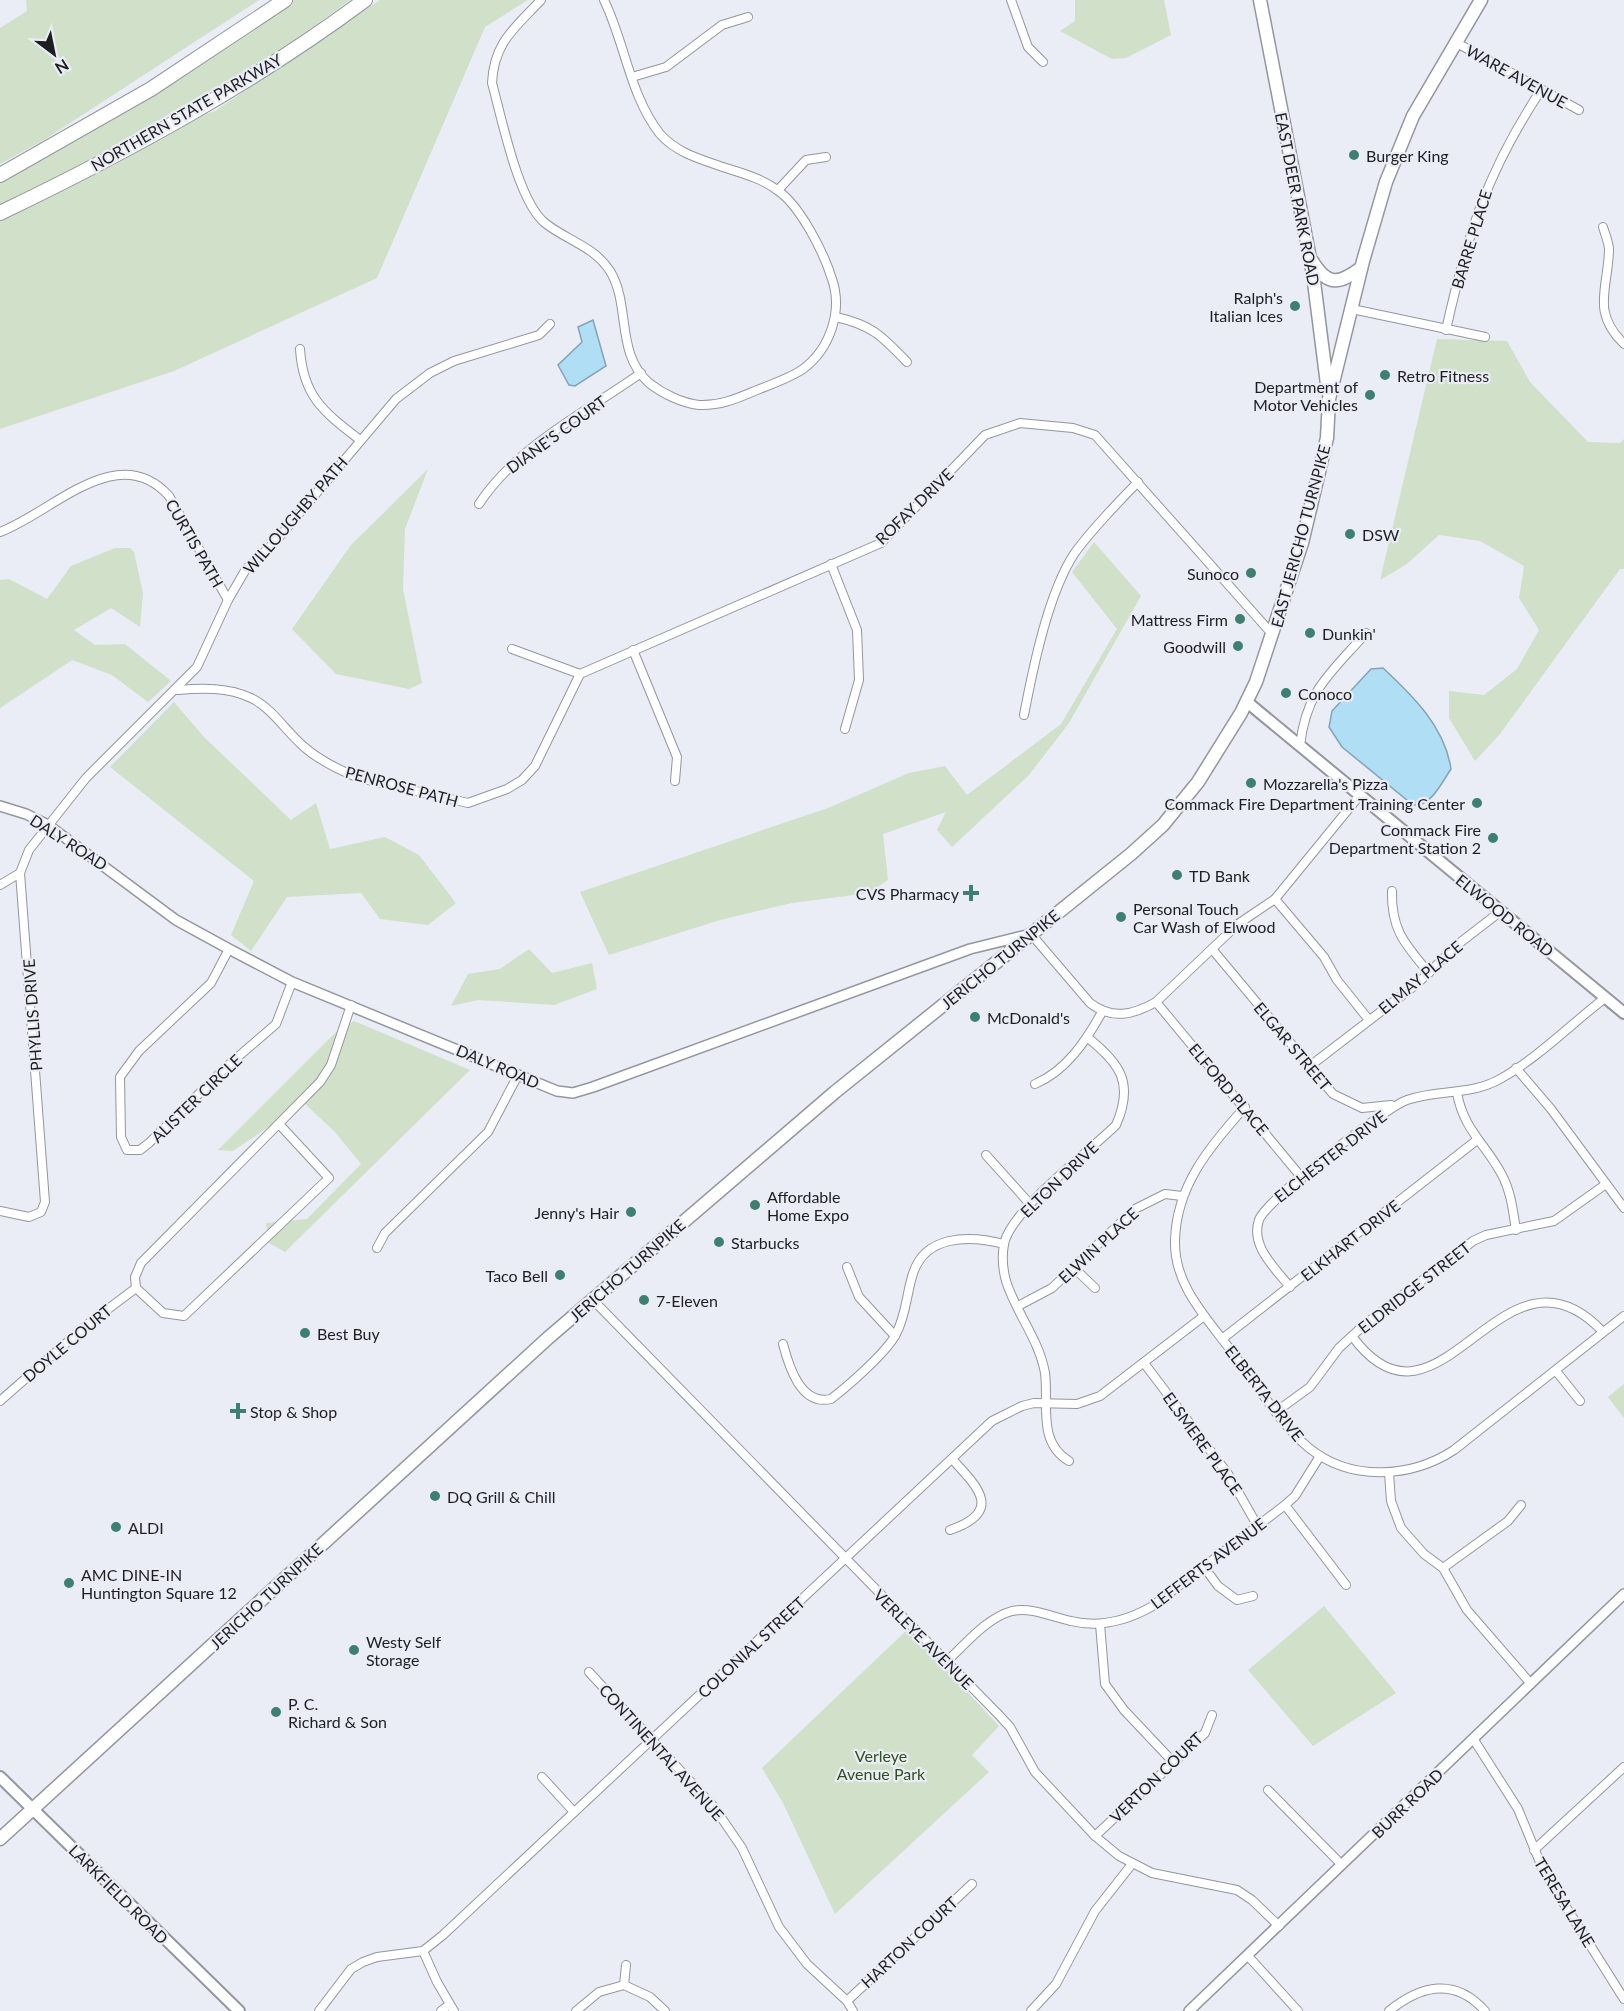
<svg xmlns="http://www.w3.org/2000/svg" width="1624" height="2011" font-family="Lato,sans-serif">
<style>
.green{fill:#d0e0c9}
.water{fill:#b0def5;stroke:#84a4b5;stroke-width:1.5}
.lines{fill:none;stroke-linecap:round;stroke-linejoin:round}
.minor-casing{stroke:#93969d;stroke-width:10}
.tertiary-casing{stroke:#93969d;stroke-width:12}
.secondary-casing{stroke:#93969d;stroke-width:14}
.primary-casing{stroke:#93969d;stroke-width:15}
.motorway-casing{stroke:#93969d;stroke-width:16}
.minor{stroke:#fff;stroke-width:8}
.tertiary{stroke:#fff;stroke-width:9}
.secondary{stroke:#fff;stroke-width:10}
.primary{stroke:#fff;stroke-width:12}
.motorway{stroke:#fff;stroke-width:14}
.poi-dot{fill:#3d8072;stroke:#eaedf5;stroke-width:2}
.labels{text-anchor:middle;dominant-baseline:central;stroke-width:4.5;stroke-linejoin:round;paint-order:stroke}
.street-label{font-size:16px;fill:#1d1e21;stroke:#eaedf5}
.poi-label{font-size:16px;fill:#1d1e21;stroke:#eaedf5;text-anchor:start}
.park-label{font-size:16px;fill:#30511f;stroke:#eaedf5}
</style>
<rect width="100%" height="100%" fill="#eaedf5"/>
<!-- green -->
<g class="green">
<polygon points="26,0 259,0 44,140 0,164 0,28 27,11"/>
<polygon points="290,0 350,0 285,48 77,167 0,206 0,178"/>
<polygon points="380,0 528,0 485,27 377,278 174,371 0,429 0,221 114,165 193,118 215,111"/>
<polygon points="1075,0 1164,0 1171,35 1126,58 1112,59 1060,31 1075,21"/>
<polygon points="1437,339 1507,341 1530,382 1588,442 1620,443 1624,439 1624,569 1620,569 1500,734 1475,761 1449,718 1449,691 1484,695 1517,669 1539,630 1519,598 1524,566 1480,541 1439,535 1407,564 1380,580"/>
<polygon points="428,469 405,529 403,589 422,683 409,689 336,674 292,629 351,545"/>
<polygon points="1094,542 1141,596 1069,723 1029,775 952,847 937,830 946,812 883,834 888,880 869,893 792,903 720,920 609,955 580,892 828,808 909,773 945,766 967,795 1061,724 1117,629 1072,572"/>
<polygon points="115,548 130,548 134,552 143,593 140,627 111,608 74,630 95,645 125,644 171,681 148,702 112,675 72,660 0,708 0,580 9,579 47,599 71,566"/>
<polygon points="174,702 204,737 291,820 316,803 330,849 385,837 419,855 456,903 428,925 380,919 361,893 287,897 251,951 231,935 254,881 110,767"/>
<polygon points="529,949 552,973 592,963 597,989 554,1005 478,1000 451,1006 468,974 500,969"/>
<polygon points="354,1021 470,1070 285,1252 269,1243 266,1223 307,1219 361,1164 335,1132 304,1103 233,1151 218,1150 337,1031"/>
<polygon points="1624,1384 1624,1418 1608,1397"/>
<polygon points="1324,1606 1396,1693 1313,1746 1248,1670"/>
<polygon points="908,1629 999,1726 972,1755 989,1772 835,1914 783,1803 762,1768"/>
</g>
<!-- water -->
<g class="water">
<polygon points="593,320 606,366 575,386 569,385 558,365 582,342 578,327"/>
<path d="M 1383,668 C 1413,696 1445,727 1451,769 C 1442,782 1431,807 1413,805 L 1342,747 L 1329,727 L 1332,711 L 1371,669 Z"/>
</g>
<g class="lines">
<defs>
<g id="minor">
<path d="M 541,0 C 515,28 494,42 492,83 C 502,119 518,201 545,223 C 566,240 594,246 610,271 C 631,305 615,353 649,383 C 663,394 682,403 699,405 C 721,406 738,398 757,390 C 772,384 790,378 803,369 C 830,349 843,311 832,279 C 824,253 800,205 777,190 C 760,177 737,172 717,165 C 696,158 675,151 660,134 C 630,96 625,43 604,0"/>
<polyline points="1011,0 1028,47 1043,62"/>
<polyline points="1455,42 1579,110"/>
<polyline points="632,77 666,67 722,25 748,17"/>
<polyline points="778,190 806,160 826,157"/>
<path d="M 1603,227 C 1605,234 1609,243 1609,250 C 1608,289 1591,312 1624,344"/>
<polyline points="1352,309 1485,337"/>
<path d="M 836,317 C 872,325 882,336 907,362"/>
<path d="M 1446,330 C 1467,235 1487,172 1541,90"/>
<path d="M 300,349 C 303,397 324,412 360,440"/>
<path d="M 479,504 C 517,446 586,412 641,373"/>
<path d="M 0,532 C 53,512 118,439 169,496 L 228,600"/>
<polyline points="831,564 857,630 859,680 845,729"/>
<polyline points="512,649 580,674"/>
<polyline points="633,650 677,757 675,781"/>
<path d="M 178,690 C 202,688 228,687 251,698 C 272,708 285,730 302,745 C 318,760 339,770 359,778 L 468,803 L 507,789 L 522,780 L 535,766 L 580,674 L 881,543 L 985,435 L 1020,423 L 1073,428 L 1095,435 L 1273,635"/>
<path d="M 1024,715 C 1033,668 1048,594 1074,554 C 1088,534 1120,500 1138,482"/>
<path d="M 1300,746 C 1306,690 1331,673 1366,633"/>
<polyline points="0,885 20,873"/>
<path d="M 1392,891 C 1391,930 1405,944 1429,973"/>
<polyline points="1275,899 1324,957 1337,980 1369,1020"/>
<path d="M 1031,934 L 1090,1003 C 1112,1020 1133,1015 1156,1002 L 1238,924 L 1275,899 L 1360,795"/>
<polyline points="229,949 211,983 139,1051 120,1077 121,1137 127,1150 140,1150 149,1143 225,1068 276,1024 292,982"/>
<polyline points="1212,949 1333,1094 1362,1108 1391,1105"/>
<polyline points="1156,1002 1302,1178"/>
<polyline points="1310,1066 1418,983 1457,945 1501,911"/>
<polyline points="1516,1068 1551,1109 1624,1208"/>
<path d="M 1035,1084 C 1066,1071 1086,1041 1102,1012"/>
<path d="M 1457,1093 C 1464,1131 1486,1144 1502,1175 C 1511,1192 1513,1211 1516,1230"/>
<path d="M 1245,1107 C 1210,1146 1176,1186 1175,1241 C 1174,1286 1207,1318 1232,1352 C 1256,1383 1279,1423 1309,1448 C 1351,1482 1411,1478 1454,1450 L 1624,1316"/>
<polyline points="279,1124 329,1178 184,1316 163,1313 136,1288 135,1277 141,1263 320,1082 331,1065 351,1005"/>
<polyline points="986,1155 1030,1204"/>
<polyline points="0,1211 29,1217 41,1212 45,1202 20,873 29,850 86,778 197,667 228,600 246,569 275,542 396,399 430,373 454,361 539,335 550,324"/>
<polyline points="377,1248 385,1233 488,1132 518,1075"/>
<polyline points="847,1267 859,1297 895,1336"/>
<polyline points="1074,1268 1095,1288"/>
<path d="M 1290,1287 C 1275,1268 1250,1246 1259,1220 C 1265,1201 1386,1107 1407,1100 C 1438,1089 1470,1096 1500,1079 C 1538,1058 1571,1024 1605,998"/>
<polyline points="593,1300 998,1714 1010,1727 1035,1772 1095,1836 1119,1856 1152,1873 1237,1890 1252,1900 1279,1926"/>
<polyline points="1018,1306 1052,1288 1135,1209 1165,1194 1182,1196"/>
<path d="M 1352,1336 C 1440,1456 1502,1224 1603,1332"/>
<polyline points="1222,1339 1477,1140"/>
<path d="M 783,1344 C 789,1367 801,1406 831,1399 C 848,1386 887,1352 896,1334 C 906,1315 906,1297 912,1277 C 923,1234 970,1235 1004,1244"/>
<polyline points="1144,1363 1228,1474 1257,1525"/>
<polyline points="1556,1371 1580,1401"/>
<polyline points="0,1401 88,1324 136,1288"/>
<polyline points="1277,1411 1310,1387 1339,1348 1364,1325 1473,1241 1486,1235 1554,1221 1606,1184"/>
<path d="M 1069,1461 C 1037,1442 1049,1404 1045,1373 C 1039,1339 1016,1313 1006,1281 C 1003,1270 1002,1255 1004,1244 C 1011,1210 1089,1152 1116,1125 C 1134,1084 1121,1064 1088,1038"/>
<polyline points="1389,1473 1391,1501 1401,1528 1424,1554 1443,1568 1467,1610 1531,1684"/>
<polyline points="1285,1505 1346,1585"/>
<path d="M 950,1530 C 1003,1512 979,1488 952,1459"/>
<polyline points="1204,1567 1218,1586 1237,1600 1253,1596"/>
<polyline points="1443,1568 1508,1521 1521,1505"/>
<polyline points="1100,1624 1105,1684 1124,1710 1174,1763"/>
<path d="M 946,1662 C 965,1645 986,1618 1012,1611 C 1032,1607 1052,1617 1071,1621 C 1100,1628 1126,1621 1151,1607 L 1285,1505 L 1295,1496 L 1320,1456"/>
<polyline points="589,1672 714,1807 742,1848 779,1927 807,1964 847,2001 853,2011"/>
<polyline points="1474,1740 1518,1809 1544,1872 1624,1999"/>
<polyline points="542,1777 574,1812"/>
<polyline points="1268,1790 1342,1865"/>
<polyline points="1095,1836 1205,1733 1212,1715"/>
<polyline points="1534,1850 1624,1767"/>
<polyline points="423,1951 437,1982 454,2011"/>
<polyline points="1248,1956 1298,2011"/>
<polyline points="624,1985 626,1965"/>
<polyline points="847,2001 972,1884"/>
<polyline points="319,2011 351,1969 363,1962 377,1957 423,1951 443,1935 992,1421 1022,1406 1034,1403 1077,1404 1100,1396 1204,1316"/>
<polyline points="441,2011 449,2005"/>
<polyline points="576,2011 599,1992 624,1985 650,1997 665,2011"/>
<polyline points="1031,2011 1056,1984 1095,1911 1132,1864"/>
<path d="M 1389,2011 C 1421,1985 1455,1977 1485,2011"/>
</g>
<g id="tertiary">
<polyline points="0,806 26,814 48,825 176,920 229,949 292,982 557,1091 573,1093 593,1087 970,949 1031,934"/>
<polyline points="1189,2011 1624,1594"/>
</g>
<g id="secondary">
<polyline points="1247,702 1624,1013"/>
<polyline points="0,1777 239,2011"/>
</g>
<g id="primary">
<polyline points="1260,0 1313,274 1328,392"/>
<path d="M 1312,261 C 1328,287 1339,284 1361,268"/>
<polyline points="0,1839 548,1338 835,1092 1131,854 1163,825 1198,782 1241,713 1256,682 1302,543 1327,438 1329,399 1363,261 1386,182 1413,116 1481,0"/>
</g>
<g id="motorway">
<polyline points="0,175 151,89 285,0"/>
<path d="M 0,213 C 127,152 252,84 365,0"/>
</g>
</defs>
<!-- minor casing -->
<use href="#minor" class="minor-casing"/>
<!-- tertiary casing -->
<use href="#tertiary" class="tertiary-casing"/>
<!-- secondary casing -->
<use href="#secondary" class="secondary-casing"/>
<!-- primary casing -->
<use href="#primary" class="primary-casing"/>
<!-- motorway casing -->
<use href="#motorway" class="motorway-casing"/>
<!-- minor -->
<use href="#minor" class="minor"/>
<!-- tertiary -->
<use href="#tertiary" class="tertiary"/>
<!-- secondary -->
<use href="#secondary" class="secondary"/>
<!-- primary -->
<use href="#primary" class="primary"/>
<!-- motorway -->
<use href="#motorway" class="motorway"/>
</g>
<!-- markers -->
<g class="poi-dot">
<circle cx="1354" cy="155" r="6"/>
<circle cx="1295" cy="306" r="6"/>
<circle cx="1385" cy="375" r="6"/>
<circle cx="1370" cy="395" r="6"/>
<circle cx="1350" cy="534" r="6"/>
<circle cx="1251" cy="573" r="6"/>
<circle cx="1240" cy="619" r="6"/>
<circle cx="1310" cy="633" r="6"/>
<circle cx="1238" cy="646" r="6"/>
<circle cx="1286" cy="693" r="6"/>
<circle cx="1251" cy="783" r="6"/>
<circle cx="1477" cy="803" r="6"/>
<circle cx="1493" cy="838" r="6"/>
<circle cx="1177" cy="875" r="6"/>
<path d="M968 884h6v6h6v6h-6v6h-6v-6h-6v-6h6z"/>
<circle cx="1121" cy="917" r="6"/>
<circle cx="975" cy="1017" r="6"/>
<circle cx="755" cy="1205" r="6"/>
<circle cx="631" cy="1212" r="6"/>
<circle cx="719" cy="1242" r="6"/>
<circle cx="560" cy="1275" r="6"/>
<circle cx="644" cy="1300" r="6"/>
<circle cx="305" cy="1333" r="6"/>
<path d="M235 1402h6v6h6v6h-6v6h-6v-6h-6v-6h6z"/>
<circle cx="435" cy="1496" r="6"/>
<circle cx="116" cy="1527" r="6"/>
<circle cx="69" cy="1583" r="6"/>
<circle cx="354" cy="1650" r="6"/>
<circle cx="276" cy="1712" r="6"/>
</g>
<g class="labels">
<!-- street labels -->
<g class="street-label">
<text transform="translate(1517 76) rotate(29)">WARE AVENUE</text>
<text transform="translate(186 112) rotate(-30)">NORTHERN STATE PARKWAY</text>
<text transform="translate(1298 199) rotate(79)">EAST DEER PARK ROAD</text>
<text transform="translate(1471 239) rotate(-73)">BARRE PLACE</text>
<text transform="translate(556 434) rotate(-36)">DIANE'S COURT</text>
<text transform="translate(914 506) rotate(-44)">ROFAY DRIVE</text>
<text transform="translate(295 515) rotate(-49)">WILLOUGHBY PATH</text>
<text transform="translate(1300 536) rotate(-75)">EAST JERICHO TURNPIKE</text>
<text transform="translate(195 543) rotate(60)">CURTIS PATH</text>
<text transform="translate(402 786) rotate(15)">PENROSE PATH</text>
<text transform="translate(69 842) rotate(33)">DALY ROAD</text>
<text transform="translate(1505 915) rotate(39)">ELWOOD ROAD</text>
<text transform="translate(1000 959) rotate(-39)">JERICHO TURNPIKE</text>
<text transform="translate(1420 977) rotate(-40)">ELMAY PLACE</text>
<text transform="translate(32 1015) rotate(-94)">PHYLLIS DRIVE</text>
<text transform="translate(1293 1046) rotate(50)">ELGAR STREET</text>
<text transform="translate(498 1066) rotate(23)">DALY ROAD</text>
<text transform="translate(1229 1089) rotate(50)">ELFORD PLACE</text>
<text transform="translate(196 1098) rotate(-44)">ALISTER CIRCLE</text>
<text transform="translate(1330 1156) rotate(-38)">ELCHESTER DRIVE</text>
<text transform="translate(1059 1179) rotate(-44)">ELTON DRIVE</text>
<text transform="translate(1350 1240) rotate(-38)">ELKHART DRIVE</text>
<text transform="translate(1098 1245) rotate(-43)">ELWIN PLACE</text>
<text transform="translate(627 1270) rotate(-41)">JERICHO TURNPIKE</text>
<text transform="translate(1414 1287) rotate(-38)">ELDRIDGE STREET</text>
<text transform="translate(67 1343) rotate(-40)">DOYLE COURT</text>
<text transform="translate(1265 1393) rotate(52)">ELBERTA DRIVE</text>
<text transform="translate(1203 1443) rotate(54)">ELSMERE PLACE</text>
<text transform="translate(1208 1563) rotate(-37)">LEFFERTS AVENUE</text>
<text transform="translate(266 1596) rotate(-43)">JERICHO TURNPIKE</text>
<text transform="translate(924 1639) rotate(45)">VERLEYE AVENUE</text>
<text transform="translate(751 1647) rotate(-43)">COLONIAL STREET</text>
<text transform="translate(662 1752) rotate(48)">CONTINENTAL AVENUE</text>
<text transform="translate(1156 1777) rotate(-44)">VERTON COURT</text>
<text transform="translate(1407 1803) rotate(-44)">BURR ROAD</text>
<text transform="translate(119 1894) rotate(45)">LARKFIELD ROAD</text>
<text transform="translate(1565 1902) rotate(59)">TERESA LANE</text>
<text transform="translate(909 1942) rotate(-43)">HARTON COURT</text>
</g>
<!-- poi labels -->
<g class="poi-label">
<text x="1366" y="155">Burger King</text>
<text x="1283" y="297" text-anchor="end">Ralph's<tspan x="1283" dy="18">Italian Ices</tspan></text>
<text x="1397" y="375">Retro Fitness</text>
<text x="1358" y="386" text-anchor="end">Department of<tspan x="1358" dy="18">Motor Vehicles</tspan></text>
<text x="1362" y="534">DSW</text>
<text x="1239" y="573" text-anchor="end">Sunoco</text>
<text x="1228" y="619" text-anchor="end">Mattress Firm</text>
<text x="1322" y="633">Dunkin'</text>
<text x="1226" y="646" text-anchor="end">Goodwill</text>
<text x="1298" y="693">Conoco</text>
<text x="1263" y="783">Mozzarella's Pizza</text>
<text x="1465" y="803" text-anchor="end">Commack Fire Department Training Center</text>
<text x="1481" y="829" text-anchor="end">Commack Fire<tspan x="1481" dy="18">Department Station 2</tspan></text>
<text x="1189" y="875">TD Bank</text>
<text x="959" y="893" text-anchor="end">CVS Pharmacy</text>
<text x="1133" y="908">Personal Touch<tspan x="1133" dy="18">Car Wash of Elwood</tspan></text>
<text x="987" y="1017">McDonald's</text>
<text x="767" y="1196">Affordable<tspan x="767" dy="18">Home Expo</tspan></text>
<text x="619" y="1212" text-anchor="end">Jenny's Hair</text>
<text x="731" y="1242">Starbucks</text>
<text x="548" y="1275" text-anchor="end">Taco Bell</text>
<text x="656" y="1300">7-Eleven</text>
<text x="317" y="1333">Best Buy</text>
<text x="250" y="1411">Stop &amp; Shop</text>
<text x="447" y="1496">DQ Grill &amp; Chill</text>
<text x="128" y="1527">ALDI</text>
<text x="81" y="1574">AMC DINE-IN<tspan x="81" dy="18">Huntington Square 12</tspan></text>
<text x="366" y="1641">Westy Self<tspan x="366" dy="18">Storage</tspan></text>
<text x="288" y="1703">P. C.<tspan x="288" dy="18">Richard &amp; Son</tspan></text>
</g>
<!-- park labels -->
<g class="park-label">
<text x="881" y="1755">Verleye<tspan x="881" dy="18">Avenue Park</tspan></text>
</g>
</g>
<!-- north arrow -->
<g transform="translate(54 54) rotate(148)" stroke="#eaedf5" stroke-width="4.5" paint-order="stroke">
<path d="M0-4.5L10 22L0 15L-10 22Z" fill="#1d1e21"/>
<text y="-9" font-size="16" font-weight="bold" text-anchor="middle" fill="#1d1e21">N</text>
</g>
</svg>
